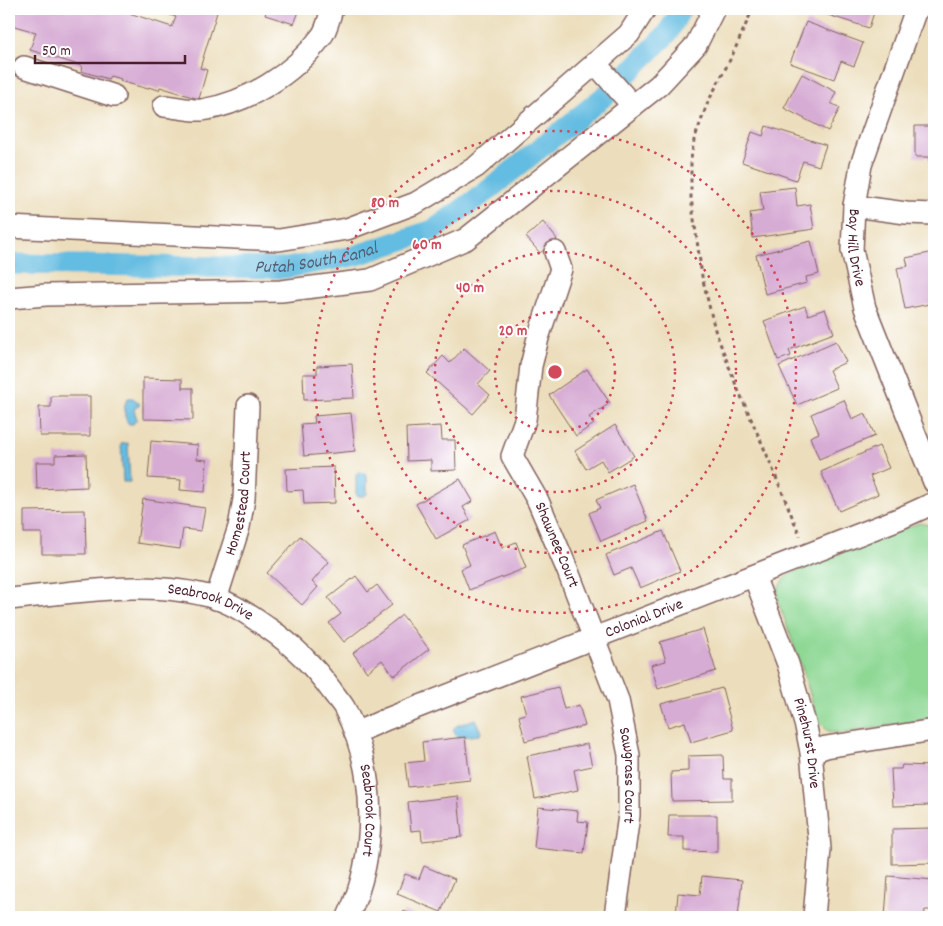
<svg xmlns="http://www.w3.org/2000/svg" width="943" height="926" font-family="Dekko,sans-serif">
<style>
.green{fill:#8ed894;stroke:#6c7c60}
.water{fill:#64bce1;stroke:#576e86}
.lines{fill:none;stroke-linecap:round;stroke-linejoin:round}
.canal{stroke:#64bce1;stroke-width:21}
.building{fill:#d7acd4}
.minor-casing{stroke:#83625e;stroke-width:24}
.path{stroke:#83625e;stroke-width:3;stroke-dasharray:4 4;stroke-linecap:butt}
.minor{stroke:#fff;stroke-width:21}
.ring{fill:none;stroke:#d1495b;stroke-width:2.5;stroke-dasharray:2.5 5}
.labels{text-anchor:middle;dominant-baseline:central;stroke-width:4;stroke-linejoin:round;paint-order:stroke}
.street-label{font-size:16px;fill:#4a1f2b;stroke:#fff}
.water-label{font-size:18px;font-style:italic;fill:#545e74;stroke:#fff}
.centre{fill:#d1495b;stroke:#fff;stroke-width:2.5}
.ring-label{font-size:15px;text-anchor:middle;font-weight:bold;fill:#d1495b;stroke:#fff;stroke-width:4;stroke-linejoin:round;paint-order:stroke}
</style>
<rect width="100%" height="100%" fill="#fff"/>
<filter id="ink" filterUnits="userSpaceOnUse"><feTurbulence type="fractalNoise" baseFrequency=".02" numOctaves="2"/><feDisplacementMap in="SourceGraphic" scale="10" xChannelSelector="R" yChannelSelector="G"/><feConvolveMatrix kernelMatrix="1 2 1 2 8 2 1 2 1" color-interpolation-filters="sRGB"/></filter>
<filter id="wash" filterUnits="userSpaceOnUse"><feTurbulence type="fractalNoise" baseFrequency=".0096" numOctaves="4" result="noise"/><feDisplacementMap in="SourceGraphic" scale="20" xChannelSelector="R" yChannelSelector="G"/><feGaussianBlur stdDeviation="1.12" result="paint"/><feColorMatrix in="noise" values="0 0 0 0 0 0 0 0 0 0 0 0 0 0 0 0 0 1.4 0 .05"/><feComposite in="paint" operator="in"/></filter>
<g filter="url(#wash)">
<rect width="100%" height="100%" fill="#ecdebc"/>
<!-- green -->
<path class="green" d="M 919,523 L 934,526 L 934,718 L 845,733 L 834,733 L 827,730 L 818,721 L 804,674 L 778,601 C 776,587 782,579 793,572 Z"/>
<!-- water -->
<g class="water">
<path d="M 128,398 L 133,398 L 139,403 L 139,406 L 136,407 L 134,410 L 137,419 L 133,424 L 129,424 C 123,418 123,404 128,398 Z"/>
<polygon points="128,443 130,482 123,482 121,444"/>
<polygon points="359,472 365,473 367,475 367,494 364,496 357,496 356,493 356,474"/>
<polygon points="475,719 481,732 480,735 457,737 453,729 456,726"/>
</g>
<g class="lines">
<!-- canal -->
<path class="canal" id="s1" d="M 9,264 L 286,268 L 354,256 L 433,230 L 486,192 L 607,94 L 668,33 L 681,9"/>
</g>
<g id="blocks">
<!-- building -->
<g class="building">
<polygon points="9,9 131,9 129,13 172,27 176,17 156,10 156,9 218,9 200,68 207,70 199,99 160,87 159,90 148,87 148,89 120,81 121,79 110,76 108,79 81,71 82,66 30,50 36,32 14,26 12,29 9,28"/>
<polygon points="267,9 300,9 294,24 265,15"/>
<polygon points="809,9 875,9 869,28"/>
<polygon points="806,22 863,43 854,66 841,61 834,79 790,63"/>
<polygon points="802,74 836,92 831,103 840,108 828,131 784,108"/>
<polygon points="766,126 826,145 819,166 803,161 796,180 742,162 752,132 763,136"/>
<polygon points="915,126 934,126 934,171 930,171 929,157 915,157"/>
<polygon points="795,187 797,206 810,204 814,229 753,238 750,213 763,211 760,191"/>
<polygon points="543,222 557,239 540,253 526,237"/>
<polygon points="811,241 819,274 806,277 807,283 765,294 756,255"/>
<polygon points="934,252 934,303 905,309 897,268 908,266 906,258"/>
<polygon points="805,306 808,315 825,309 834,333 789,350 791,356 778,360 764,321"/>
<polygon points="836,341 846,362 829,370 837,388 797,405 779,366"/>
<polygon points="464,348 490,371 478,384 490,395 473,414 427,373 443,356 450,363"/>
<polygon points="352,364 354,398 304,400 303,374 317,374 317,366"/>
<polygon points="587,369 610,403 589,417 594,424 576,436 549,395"/>
<polygon points="143,378 182,379 182,388 193,388 193,420 143,419"/>
<polygon points="51,396 90,396 90,436 40,436 39,407 51,407"/>
<polygon points="844,400 852,419 865,413 875,436 819,459 810,437 819,433 811,414"/>
<polygon points="351,413 355,451 304,456 301,424 315,423 314,416"/>
<polygon points="615,425 634,456 608,472 601,460 586,469 575,451"/>
<polygon points="441,426 442,440 455,440 456,470 431,471 431,460 407,461 406,428"/>
<polygon points="151,441 198,445 197,459 207,460 205,492 180,490 181,480 148,478"/>
<polygon points="879,446 889,468 870,476 878,494 839,511 821,472"/>
<polygon points="86,454 87,487 37,489 36,462 55,462 55,455"/>
<polygon points="334,467 335,503 304,504 303,490 287,491 286,469"/>
<polygon points="460,479 473,501 463,507 470,520 436,539 416,504"/>
<polygon points="633,484 648,521 601,541 589,513 600,508 596,500"/>
<polygon points="143,499 205,508 201,531 183,529 180,549 137,543"/>
<polygon points="85,510 86,554 42,554 42,533 24,533 24,511"/>
<polygon points="495,531 502,548 516,542 526,568 469,590 461,569 470,565 462,545"/>
<polygon points="663,531 680,571 640,588 631,568 614,575 606,555"/>
<polygon points="300,536 329,562 312,582 318,587 302,605 267,573"/>
<polygon points="356,576 368,592 377,585 392,605 344,642 329,623 341,614 328,598"/>
<polygon points="402,615 429,649 394,676 382,660 367,672 353,653"/>
<polygon points="703,629 716,671 658,689 651,665 666,661 660,642"/>
<polygon points="558,687 564,709 579,705 585,726 525,741 519,716 526,714 521,696"/>
<polygon points="722,688 733,730 691,742 685,722 668,727 661,704"/>
<polygon points="465,737 470,780 408,787 405,763 424,761 422,742"/>
<polygon points="587,744 592,766 574,770 578,790 535,799 527,756"/>
<polygon points="723,755 724,779 732,779 732,800 672,801 671,772 688,771 688,756"/>
<polygon points="902,765 932,766 932,776 934,776 934,805 893,806 891,769 901,769"/>
<polygon points="458,796 462,837 422,841 421,830 411,831 408,802"/>
<polygon points="538,807 578,811 577,821 588,822 584,853 534,848"/>
<polygon points="669,815 717,815 717,852 684,851 684,837 668,837"/>
<polygon points="930,828 930,842 934,842 934,863 892,864 892,829"/>
<polygon points="424,866 455,879 441,912 397,894 405,874 419,879"/>
<polygon points="702,876 742,880 738,917 676,916 678,893 700,895"/>
<polygon points="888,876 934,880 934,910 925,910 924,917 885,917"/>
<polygon points="404,911 417,917 401,917"/>
</g>
</g>
</g>
<g filter="url(#ink)">
<use href="#blocks" fill-opacity="0" stroke="#83625e" stroke-width="1"/>
<g class="lines">
<defs>
<g id="minor">
<path id="s2" d="M 918,9 L 915,12 L 861,165 L 854,206 L 852,250 L 865,308 L 934,482"/>
<polyline points="595,63 633,106"/>
<polyline points="24,67 114,96"/>
<path d="M 164,106 C 176,107 191,111 202,110 C 247,103 294,74 321,37 C 327,30 329,18 332,9"/>
<polyline points="854,206 906,213 934,214"/>
<polyline points="9,227 279,240 347,229 416,203 476,167 629,34 645,9"/>
<path id="s3" d="M 555,252 L 561,269 L 538,338 L 531,366 L 525,420 L 512,456 L 538,501 L 567,569 L 618,700 L 629,755 L 629,815 L 615,916"/>
<polyline points="9,298 46,295 281,291 370,280 466,239 659,85 696,45 714,9"/>
<path id="s4" d="M 754,576 L 788,664 L 806,727 L 811,752 L 820,849 L 814,917"/>
<path id="s5" d="M 9,599 C 75,593 151,578 215,598 C 234,604 252,617 268,628 C 293,645 314,666 332,691 C 336,697 342,703 345,709 C 377,774 378,852 348,917"/>
<path id="s6" d="M 216,599 L 239,527 L 244,499 L 248,406"/>
<path id="s7" d="M 355,733 L 387,719 L 901,518 L 934,503"/>
<polyline points="811,752 826,747 934,730"/>
</g>
</defs>
<!-- minor casing -->
<use href="#minor" class="minor-casing"/>
<!-- path -->
<polyline class="path" points="750,15 732,56 708,102 694,140 691,159 691,198 702,276 715,330 736,385 767,455 800,536"/>
<!-- minor -->
<use href="#minor" class="minor"/>
</g>
</g>
<!-- distance rings -->
<g class="ring">
<circle cx="555" cy="372" r="60"/>
<circle cx="555" cy="372" r="120"/>
<circle cx="555" cy="372" r="181"/>
<circle cx="555" cy="372" r="241"/>
</g>
<g class="labels">
<!-- street labels -->
<g class="street-label">
<text stroke="none"><textPath href="#s2" startOffset="250">Bay Hill Drive</textPath></text>
<text stroke="none"><textPath href="#s6" startOffset="99">Homestead Court</textPath></text>
<text stroke="none"><textPath href="#s3" startOffset="312">Shawnee Court</textPath></text>
<text stroke="none"><textPath href="#s5" startOffset="204">Seabrook Drive</textPath></text>
<text stroke="none"><textPath href="#s7" startOffset="311">Colonial Drive</textPath></text>
<text stroke="none"><textPath href="#s4" startOffset="176">Pinehurst Drive</textPath></text>
<text stroke="none"><textPath href="#s3" startOffset="555">Sawgrass Court</textPath></text>
<text stroke="none"><textPath href="#s5" startOffset="486">Seabrook Court</textPath></text>
</g>
<!-- water labels -->
<g class="water-label">
<text stroke="none"><textPath href="#s1" startOffset="308">Putah South Canal</textPath></text>
</g>
</g>
<circle cx="555" cy="372" r="8" class="centre"/>
<g class="ring-label">
<text x="385" y="207">80 m</text>
<text x="427" y="249">60 m</text>
<text x="470" y="292">40 m</text>
<text x="513" y="335">20 m</text>
</g>
<!-- margin -->
<rect width="943" height="926" fill="none" stroke="#fff" stroke-width="30"/>
<!-- scale -->
<path d="M35 55v8h150v-8" fill="none" stroke="#4a1f2b" stroke-width="2.5"/>
<text x="42" y="55" font-size="15" fill="#4a1f2b" stroke="#ffffff" stroke-width="4" paint-order="stroke">50 m</text>
</svg>
